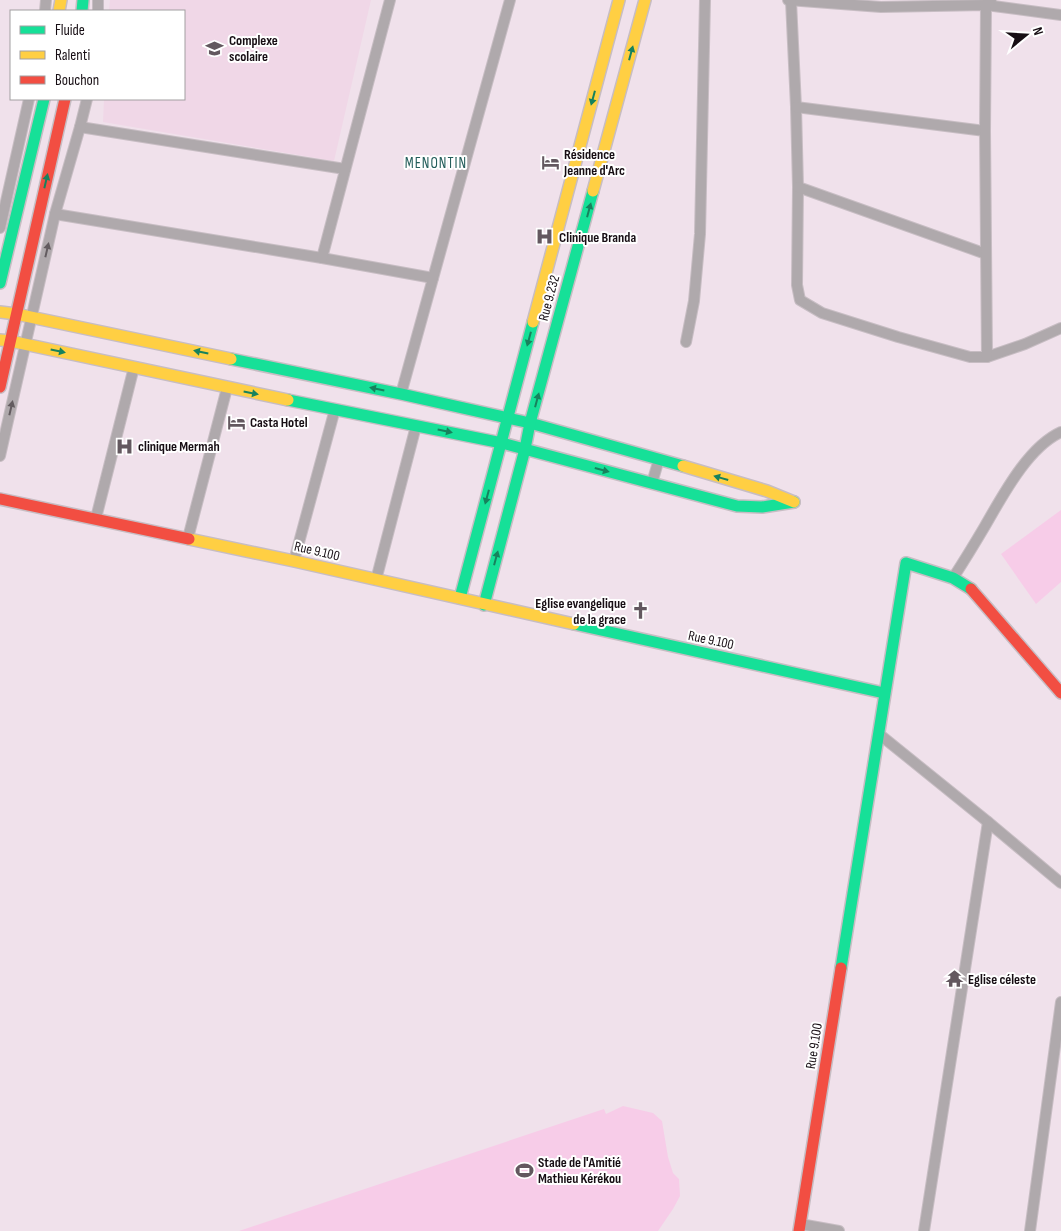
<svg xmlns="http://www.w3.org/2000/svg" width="1061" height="1231" font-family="'Sofia Sans Condensed',sans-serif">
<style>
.built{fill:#f0d7e7}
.green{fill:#f7cce8}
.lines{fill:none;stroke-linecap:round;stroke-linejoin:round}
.street-casing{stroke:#c7bdc3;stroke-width:12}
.fast-casing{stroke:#c7bdc3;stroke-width:14}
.slow-casing{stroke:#c7bdc3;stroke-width:14}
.jam-casing{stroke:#c7bdc3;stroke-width:14}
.street{stroke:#afa9ac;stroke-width:10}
.fast{stroke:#16e098;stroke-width:11}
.slow{stroke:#ffcf43;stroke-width:11}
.jam{stroke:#f24e42;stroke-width:11}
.oneway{fill:#16825d}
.oneway2{fill:#635c60}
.labels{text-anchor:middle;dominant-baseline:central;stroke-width:4;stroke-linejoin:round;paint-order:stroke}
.poi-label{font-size:14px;font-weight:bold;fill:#170e14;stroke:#fff;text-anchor:start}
.street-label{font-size:14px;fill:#170e14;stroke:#fff}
.neighbourhood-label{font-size:15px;letter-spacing:1px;fill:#235d5a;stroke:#fff}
</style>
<rect width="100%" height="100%" fill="#f0e1eb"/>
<!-- built -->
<polygon class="built" points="110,0 371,0 334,161 103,122 104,99 184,99 184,11 109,11"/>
<!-- green -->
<g class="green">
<polygon points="1061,510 1061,582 1036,604 1001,554"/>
<polygon points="623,1106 653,1113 662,1121 668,1157 673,1173 679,1179 680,1196 673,1209 658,1231 239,1231 604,1109 606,1114"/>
</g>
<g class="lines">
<defs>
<g id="street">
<polyline points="788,0 881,7 986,5 1061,15"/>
<polyline points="791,1 796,107 798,187 797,285 800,300 822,313 898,337 970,357 987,357 1025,344 1061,328"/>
<polyline points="45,11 46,0"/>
<polyline points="98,11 98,0"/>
<polyline points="796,107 985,131"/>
<polyline points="80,127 345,169"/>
<polyline points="798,187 986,254"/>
<polyline points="55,214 322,258 433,278"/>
<polyline points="0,228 29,99"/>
<polyline points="322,258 390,0"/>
<polyline points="686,342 694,301 700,234 705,0"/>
<polyline points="987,357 985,131 986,5 991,0"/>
<polyline points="401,394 510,0"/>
<polyline points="0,456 55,214 80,127 87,99"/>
<polyline points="652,483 659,459"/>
<polyline points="96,518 134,367"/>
<polyline points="188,538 227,388"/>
<polyline points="294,561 335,409"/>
<path d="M 953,578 C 964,561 975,543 985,526 C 1003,495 1028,447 1061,432"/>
<polyline points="376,580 416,426"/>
<polyline points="879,734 988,822 1061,883"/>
<polyline points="800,1224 839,1231"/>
<polyline points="924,1231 988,822"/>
<polyline points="1030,1231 1061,1002"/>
</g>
<g id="fast">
<polyline points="82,11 83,0"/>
<polyline points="0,283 44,99"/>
<polyline points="231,359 401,394 530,423 683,466"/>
<polyline points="288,400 502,443 737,506 762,507 794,502"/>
<polyline points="460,598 533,322"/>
<polyline points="484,605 525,449 530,423 593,191"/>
<polyline points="574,624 884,693"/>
<polyline points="841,968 906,563 953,578 971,589"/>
</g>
<g id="slow">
<polyline points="59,11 61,0"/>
<polyline points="593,191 645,0"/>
<polyline points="0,312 16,314 231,359"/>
<polyline points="533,322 619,0"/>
<polyline points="0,340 10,341 288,400"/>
<polyline points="683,466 767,491 794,502"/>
<polyline points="189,539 294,561 574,624"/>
</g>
<g id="jam">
<polyline points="0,387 65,99"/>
<polyline points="0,499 189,539"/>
<polyline points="971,589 1061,693"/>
<polyline points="799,1231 841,968"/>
</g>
</defs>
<!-- street casing -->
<use href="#street" class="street-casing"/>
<!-- fast casing -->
<use href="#fast" class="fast-casing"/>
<!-- slow casing -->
<use href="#slow" class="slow-casing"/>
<!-- jam casing -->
<use href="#jam" class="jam-casing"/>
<!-- street -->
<use href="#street" class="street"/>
<!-- fast -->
<use href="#fast" class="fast"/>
<!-- slow -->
<use href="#slow" class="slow"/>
<!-- jam -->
<use href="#jam" class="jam"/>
</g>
<!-- one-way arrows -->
<defs><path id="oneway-solid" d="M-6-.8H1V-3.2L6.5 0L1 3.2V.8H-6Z" transform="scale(1.25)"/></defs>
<g class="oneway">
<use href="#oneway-solid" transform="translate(631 53) rotate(-75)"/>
<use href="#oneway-solid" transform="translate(593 98) rotate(105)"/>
<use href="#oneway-solid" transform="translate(46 181) rotate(-77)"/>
<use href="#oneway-solid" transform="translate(589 210) rotate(-75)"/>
<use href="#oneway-solid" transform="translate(529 339) rotate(105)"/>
<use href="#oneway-solid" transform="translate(58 351) rotate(12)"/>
<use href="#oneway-solid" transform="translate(201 352) rotate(-168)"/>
<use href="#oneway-solid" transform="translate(377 389) rotate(-168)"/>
<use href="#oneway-solid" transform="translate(251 393) rotate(11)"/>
<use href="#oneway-solid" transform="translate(537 400) rotate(-75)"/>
<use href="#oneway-solid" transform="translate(445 431) rotate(12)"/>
<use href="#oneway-solid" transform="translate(602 470) rotate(15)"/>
<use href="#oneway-solid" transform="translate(721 478) rotate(-164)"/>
<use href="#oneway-solid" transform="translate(487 497) rotate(105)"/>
<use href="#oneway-solid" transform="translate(496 558) rotate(-75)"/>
</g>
<g class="oneway2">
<use href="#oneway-solid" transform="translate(47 250) rotate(-77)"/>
<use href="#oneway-solid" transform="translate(11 408) rotate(-77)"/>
</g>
<!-- icons -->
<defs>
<symbol id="school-bare" viewBox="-9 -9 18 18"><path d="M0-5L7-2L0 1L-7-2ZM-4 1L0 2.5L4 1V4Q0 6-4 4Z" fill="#63585f" stroke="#fff" stroke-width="2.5" paint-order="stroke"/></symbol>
<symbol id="hotel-bare" viewBox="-9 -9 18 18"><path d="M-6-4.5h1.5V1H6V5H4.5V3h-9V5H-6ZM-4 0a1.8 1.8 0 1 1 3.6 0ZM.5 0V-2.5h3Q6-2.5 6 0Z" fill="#63585f" stroke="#fff" stroke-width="2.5" paint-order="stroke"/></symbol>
<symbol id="hospital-bare" viewBox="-9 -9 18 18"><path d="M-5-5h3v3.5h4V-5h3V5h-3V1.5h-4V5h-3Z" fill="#63585f" stroke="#fff" stroke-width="2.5" paint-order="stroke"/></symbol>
<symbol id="church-bare" viewBox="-9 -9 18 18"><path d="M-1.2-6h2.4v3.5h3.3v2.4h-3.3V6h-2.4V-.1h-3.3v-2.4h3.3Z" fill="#63585f" stroke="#fff" stroke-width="2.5" paint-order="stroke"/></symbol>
<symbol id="temple-bare" viewBox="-9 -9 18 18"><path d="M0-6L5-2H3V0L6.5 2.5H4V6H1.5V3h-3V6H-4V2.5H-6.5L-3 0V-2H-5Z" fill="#63585f" stroke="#fff" stroke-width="2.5" paint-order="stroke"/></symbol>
<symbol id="stadium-bare" viewBox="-9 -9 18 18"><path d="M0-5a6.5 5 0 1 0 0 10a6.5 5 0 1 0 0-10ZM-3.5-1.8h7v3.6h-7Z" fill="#63585f" stroke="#fff" stroke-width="2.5" paint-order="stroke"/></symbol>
</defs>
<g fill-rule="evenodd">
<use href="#school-bare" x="202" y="36" width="25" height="25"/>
<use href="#hotel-bare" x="538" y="150" width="25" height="25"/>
<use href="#hospital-bare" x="532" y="224" width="25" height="25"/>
<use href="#hotel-bare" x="224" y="410" width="25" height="25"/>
<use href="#hospital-bare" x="112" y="434" width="25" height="25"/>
<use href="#church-bare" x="628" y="598" width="25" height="25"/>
<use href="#temple-bare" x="942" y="966" width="25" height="25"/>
<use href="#stadium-bare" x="512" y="1158" width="25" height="25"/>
</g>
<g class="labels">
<!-- poi labels -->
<g class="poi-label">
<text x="229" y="40">Complexe<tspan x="229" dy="16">scolaire</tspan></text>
<text x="564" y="154">Résidence<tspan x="564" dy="16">Jeanne d'Arc</tspan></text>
<text x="559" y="237">Clinique Branda</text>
<text x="250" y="422">Casta Hotel</text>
<text x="138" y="446">clinique Mermah</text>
<text x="626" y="603" text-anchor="end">Eglise evangelique<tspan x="626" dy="16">de la grace</tspan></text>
<text x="968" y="979">Eglise céleste</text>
<text x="538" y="1162">Stade de l'Amitié<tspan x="538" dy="16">Mathieu Kérékou</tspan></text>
</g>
<!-- street labels -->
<g class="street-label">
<text transform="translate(549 298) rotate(-75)">Rue 9.232</text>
<text transform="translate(317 551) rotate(13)">Rue 9.100</text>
<text transform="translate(711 640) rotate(12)">Rue 9.100</text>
<text transform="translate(814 1046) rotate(-81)">Rue 9.100</text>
</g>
<!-- neighbourhood labels -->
<g class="neighbourhood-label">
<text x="436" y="163">MENONTIN</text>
</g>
</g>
<!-- legend -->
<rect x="10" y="10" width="175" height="90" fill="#ffffff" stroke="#a29fa1"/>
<rect x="20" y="26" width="25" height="8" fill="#16e098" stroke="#a29fa1"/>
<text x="55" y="35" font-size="15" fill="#170e14">Fluide</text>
<rect x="20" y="51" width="25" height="8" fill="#ffcf43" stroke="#a29fa1"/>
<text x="55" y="60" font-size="15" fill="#170e14">Ralenti</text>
<rect x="20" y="76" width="25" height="8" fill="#f24e42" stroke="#a29fa1"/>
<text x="55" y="85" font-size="15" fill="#170e14">Bouchon</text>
<!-- north arrow -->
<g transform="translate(1026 35) rotate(72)" stroke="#ffffff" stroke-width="4" paint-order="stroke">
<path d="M0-4L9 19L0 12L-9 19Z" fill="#170e14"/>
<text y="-8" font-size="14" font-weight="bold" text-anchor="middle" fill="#170e14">N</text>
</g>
</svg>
